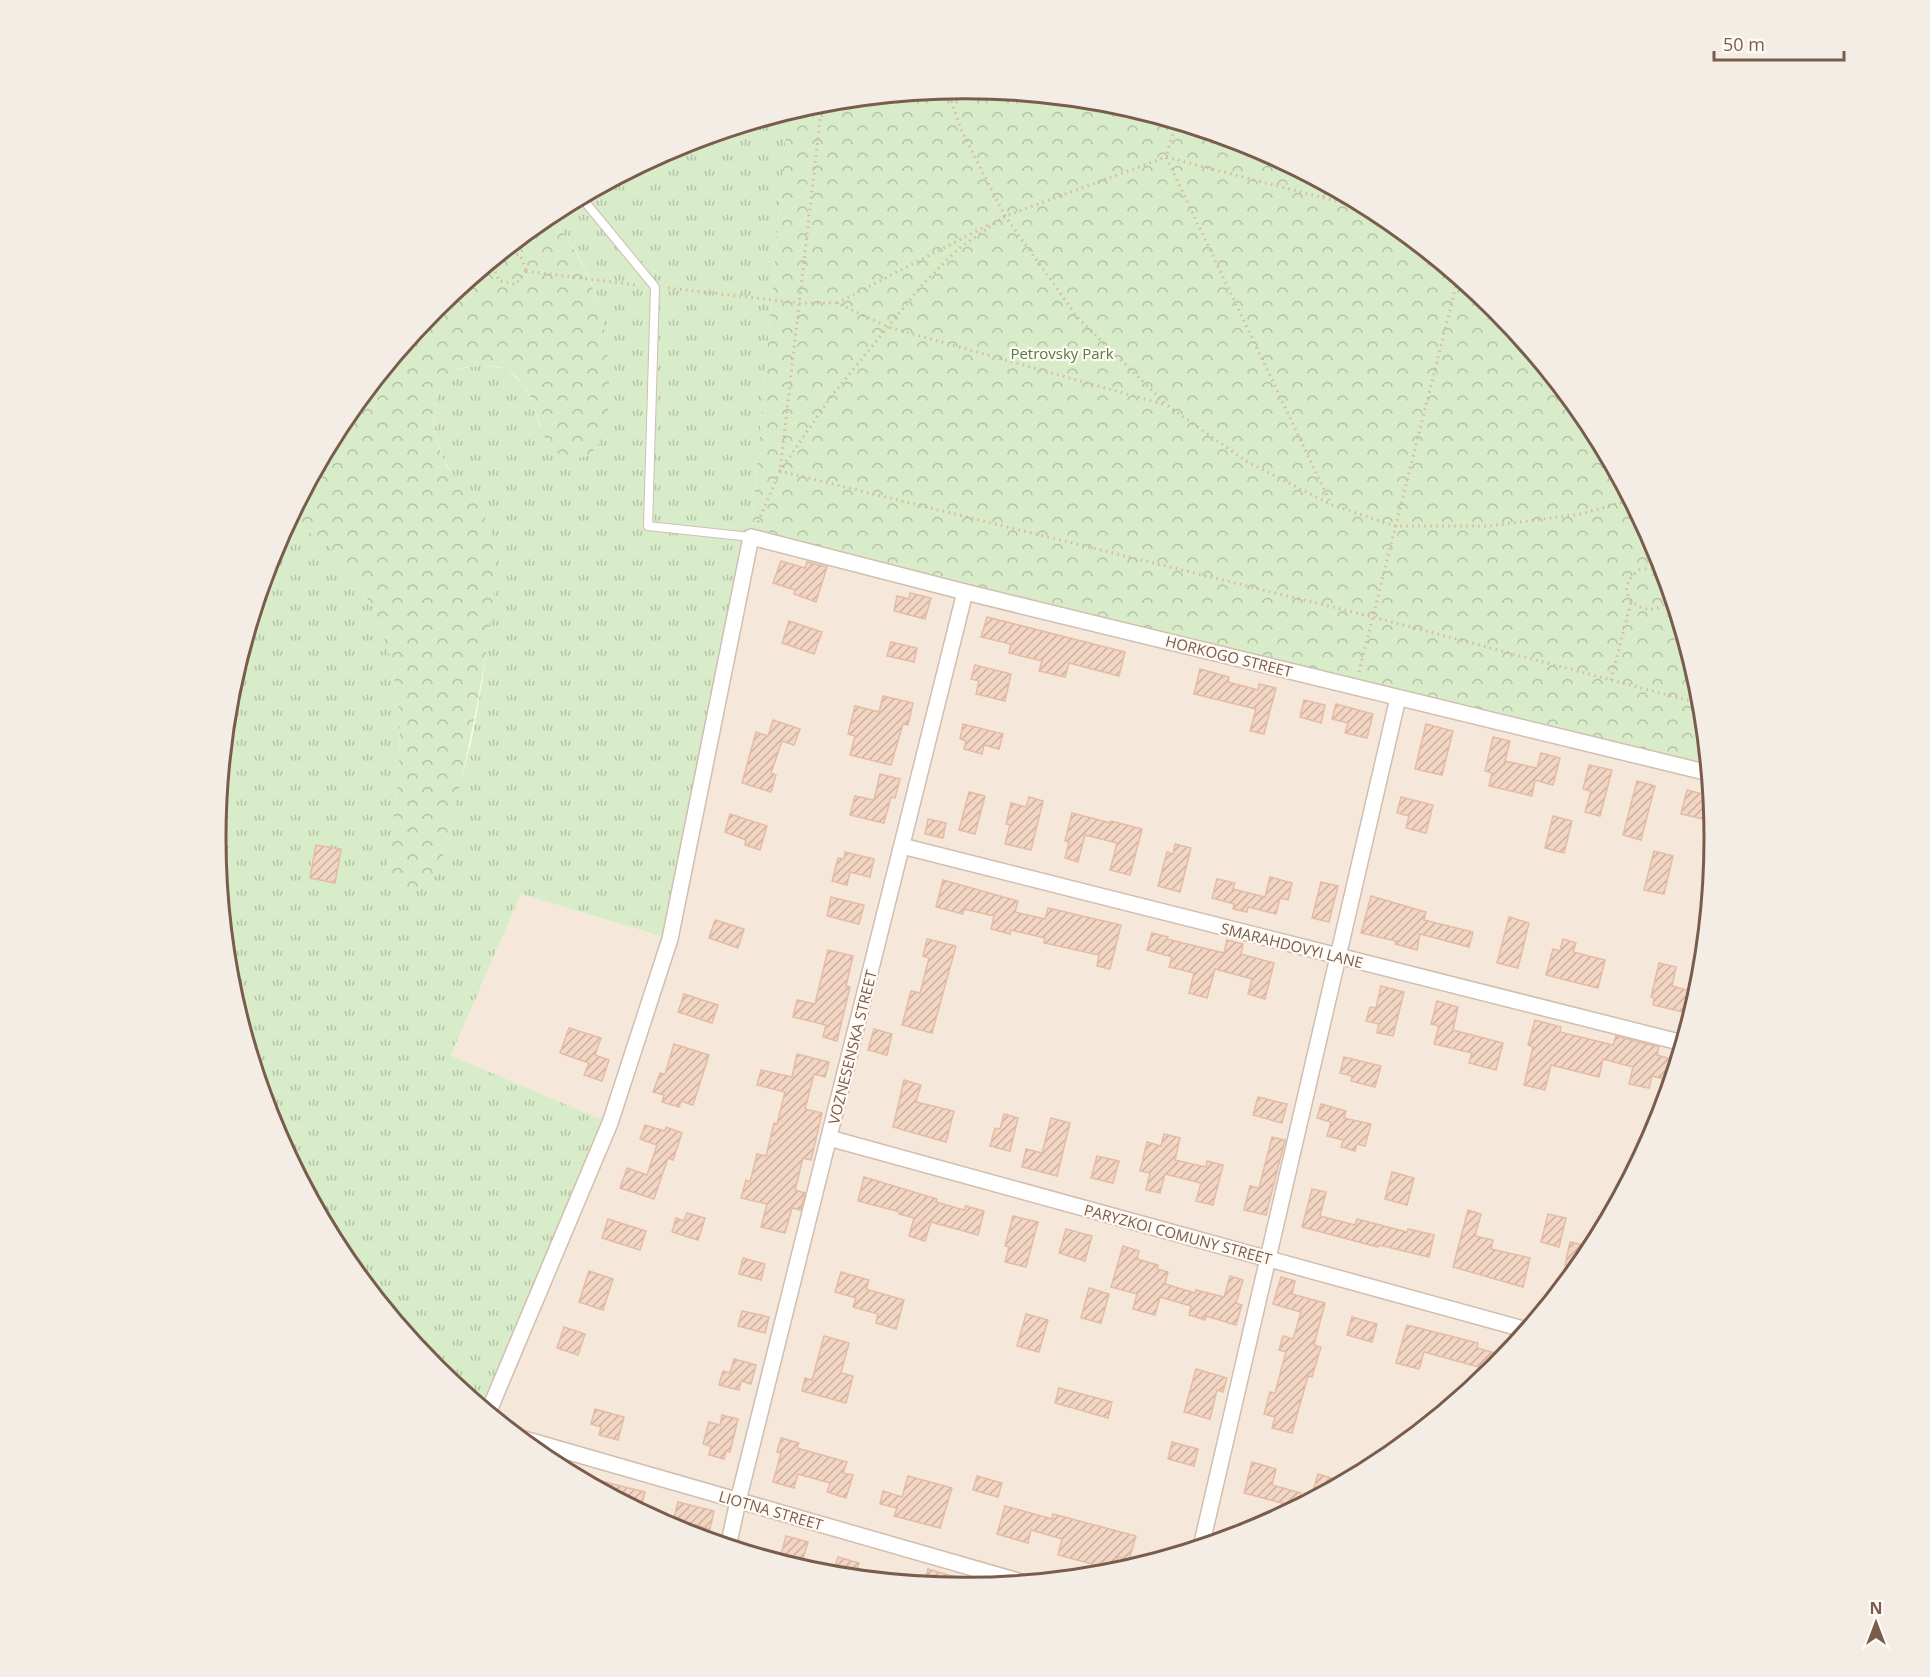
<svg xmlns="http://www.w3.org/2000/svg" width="1930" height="1677" font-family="'Open Sans',sans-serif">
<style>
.residential{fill:#f5e8da}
.grass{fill:url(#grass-tufts)}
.forest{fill:url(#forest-crowns)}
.building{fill:url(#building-hatch);stroke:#e6bba3;stroke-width:1.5}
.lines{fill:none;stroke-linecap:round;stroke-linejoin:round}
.service-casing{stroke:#d1beb0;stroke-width:10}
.minor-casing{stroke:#d1beb0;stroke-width:18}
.path{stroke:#d9b8a5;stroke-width:3;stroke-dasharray:1.5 4.5;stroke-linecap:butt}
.service{stroke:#fff;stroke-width:8}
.minor{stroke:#fff;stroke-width:15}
.labels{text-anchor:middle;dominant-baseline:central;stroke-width:4.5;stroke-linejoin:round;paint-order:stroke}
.park-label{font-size:15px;fill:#537a41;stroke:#fffaf3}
.street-label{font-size:15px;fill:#7a5c4d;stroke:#fffaf3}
.rim{fill:none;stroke:#7a5c4d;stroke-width:3}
</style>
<defs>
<pattern id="grass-tufts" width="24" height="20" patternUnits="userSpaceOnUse" patternTransform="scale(1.5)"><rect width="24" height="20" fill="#d8ecc9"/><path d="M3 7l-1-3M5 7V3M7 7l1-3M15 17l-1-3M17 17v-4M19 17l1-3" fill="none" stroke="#b4c2a5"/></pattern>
<pattern id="forest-crowns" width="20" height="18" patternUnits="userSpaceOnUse" patternTransform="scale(1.5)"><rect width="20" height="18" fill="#d8ecc9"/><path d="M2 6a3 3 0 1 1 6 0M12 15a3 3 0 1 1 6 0" fill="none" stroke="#b4c2a5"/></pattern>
<pattern id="building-hatch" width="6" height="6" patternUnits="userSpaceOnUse" patternTransform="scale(1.5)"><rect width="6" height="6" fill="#f3d5c3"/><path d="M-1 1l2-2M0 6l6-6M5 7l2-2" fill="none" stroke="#cab0a1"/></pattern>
</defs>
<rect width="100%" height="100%" fill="#fdf6ec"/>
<!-- residential -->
<polygon class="residential" points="751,537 1709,773 1715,839 1701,985 1658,1126 1588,1255 1495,1369 1381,1462 1252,1532 1111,1574 965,1588 818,1574 678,1531 548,1462 488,1413 451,1057 521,894 669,939"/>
<!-- grass -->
<path class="grass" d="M 788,112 L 751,537 L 670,939 L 521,894 L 451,1056 L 610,1123 L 488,1413 L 434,1369 L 341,1255 L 339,1238 L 323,1210 L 316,1208 L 272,1125 L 229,984 L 215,838 L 229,692 L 272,551 L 293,513 L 297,525 L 326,543 L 342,561 L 372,605 L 390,655 L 400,713 L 399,773 L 387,872 L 438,867 L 472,739 L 483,677 L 495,577 L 478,503 L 456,479 L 443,459 L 436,436 L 433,410 L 441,384 L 458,369 L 484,365 L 507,369 L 523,385 L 533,402 L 540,427 L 609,393 C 608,364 607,332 599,304 C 589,271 570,241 550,214 L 678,145 Z"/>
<!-- forest -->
<g class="forest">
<polygon points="965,89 1112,103 1252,146 1382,215 1496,308 1589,422 1658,552 1701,693 1709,773 751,537 788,112 819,103"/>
<path d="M 550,214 C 570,241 588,271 599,304 C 608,333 627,472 567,457 C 542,451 541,422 533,403 C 529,391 519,378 509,371 C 500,365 484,365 474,367 C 469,367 463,367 458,369 C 457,370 452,374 451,375 C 427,396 432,429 442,456 C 449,476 468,487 479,504 C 487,518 493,537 494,553 C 497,580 492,608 489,635 C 480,694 468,752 454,811 C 449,831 444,867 429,883 C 422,891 412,893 401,893 L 390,884 L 387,872 L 399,773 L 400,713 L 390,655 L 372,605 L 342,561 L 326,543 L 297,525 L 293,513 L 342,422 L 435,308 Z"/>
</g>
<!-- building -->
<g class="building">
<polygon points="781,561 805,568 807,562 827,567 816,602 794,594 795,590 773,583"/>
<polygon points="910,593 931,598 925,619 894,611 897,596 909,599"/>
<polygon points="987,617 1125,652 1119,676 1069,663 1065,677 1039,671 1042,661 1009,653 1011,644 981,637"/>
<polygon points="789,621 822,632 814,654 782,643"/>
<polygon points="891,642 917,648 914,662 887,656"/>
<polygon points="975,665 1011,674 1005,701 976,694 979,681 971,679"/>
<polygon points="1200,669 1229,677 1228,682 1258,690 1259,684 1276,688 1264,734 1250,731 1256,709 1194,694"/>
<polygon points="883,696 913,703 908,725 903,724 891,765 850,755 855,736 848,734 855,706 879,712"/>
<polygon points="1304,700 1325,705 1321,723 1300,717"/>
<polygon points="1336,704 1373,714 1367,738 1345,733 1348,723 1332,719"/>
<polygon points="773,720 800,729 794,745 782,741 771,773 776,775 771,792 742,783 756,732 768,736"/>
<polygon points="963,724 1003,734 999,749 984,745 982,754 964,749 966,741 960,739"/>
<polygon points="1426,724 1453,731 1442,775 1415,769"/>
<polygon points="1493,737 1510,741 1505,761 1537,768 1541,753 1560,758 1553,785 1535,780 1532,796 1489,786 1492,773 1485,771"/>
<polygon points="1589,765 1612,770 1600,816 1585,812 1591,791 1583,789"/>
<polygon points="880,774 900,779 895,798 891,797 884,823 850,815 855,796 874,800"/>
<polygon points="1637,781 1655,786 1641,840 1623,835"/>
<polygon points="1687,790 1711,796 1712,805 1708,820 1681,814"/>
<polygon points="969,792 985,796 975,834 959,830"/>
<polygon points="1029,797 1043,801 1031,850 1005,844 1010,825 1006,824 1011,803 1026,807"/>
<polygon points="1401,797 1433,805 1426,833 1406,828 1409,816 1397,813"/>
<polygon points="1072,813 1111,823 1111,821 1142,829 1130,875 1110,870 1117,843 1085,835 1078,862 1065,858 1069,842 1065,841"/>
<polygon points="730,814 767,826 760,850 745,845 746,840 725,832"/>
<polygon points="1553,816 1572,821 1564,853 1545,848"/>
<polygon points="928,819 946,823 943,838 925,834"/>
<polygon points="1175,844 1191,848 1180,892 1158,886 1167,852 1173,854"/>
<polygon points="316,845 341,849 335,883 310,878"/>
<polygon points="1654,851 1673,856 1664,894 1644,890"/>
<polygon points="845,852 874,859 870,877 850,872 847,885 832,881 838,858 844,859"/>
<polygon points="1270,877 1292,883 1288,900 1280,898 1276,914 1248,907 1247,912 1233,909 1234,904 1212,898 1217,879 1235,883 1233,889 1265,897"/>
<polygon points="943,880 1018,901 1015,912 1045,919 1048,908 1121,925 1110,969 1097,966 1099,955 1044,943 1045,938 1011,930 1010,934 991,929 994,916 964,909 963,914 936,907"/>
<polygon points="1321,882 1338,886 1329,922 1312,918"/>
<polygon points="1371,896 1426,912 1424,920 1473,932 1469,947 1420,934 1417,950 1395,944 1396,941 1361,933"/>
<polygon points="831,897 864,905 859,924 827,916"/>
<polygon points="1509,917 1529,923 1518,968 1497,963"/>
<polygon points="715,920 744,929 738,948 709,938"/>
<polygon points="1152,933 1168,937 1167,939 1224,953 1227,940 1243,944 1241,954 1274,963 1265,999 1248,994 1252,979 1215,969 1207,998 1189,993 1194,973 1169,967 1172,957 1147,950"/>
<polygon points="927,939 956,946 932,1033 902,1025 911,991 920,993 929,958 923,956"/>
<polygon points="1563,939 1576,943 1573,952 1605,960 1598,988 1546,975 1553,949 1560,951"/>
<polygon points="828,950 853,956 846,986 850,987 837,1041 823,1037 826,1025 793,1017 797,1000 815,1004"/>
<polygon points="1659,963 1676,967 1672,986 1698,993 1692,1014 1653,1005 1654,998 1651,997"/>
<polygon points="1381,986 1404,992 1393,1036 1377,1033 1379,1024 1366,1021 1370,1007 1376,1008"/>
<polygon points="684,994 718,1005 712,1023 678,1012"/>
<polygon points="1437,1001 1458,1007 1453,1030 1503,1043 1496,1070 1469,1063 1472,1053 1434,1044 1439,1026 1431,1024"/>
<polygon points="1535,1020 1561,1027 1560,1032 1613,1045 1616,1036 1659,1047 1657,1055 1678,1061 1672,1081 1652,1076 1649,1088 1629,1084 1633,1067 1603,1059 1599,1077 1551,1065 1545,1090 1524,1085 1533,1047 1528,1045"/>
<polygon points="569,1028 601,1038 595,1055 609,1060 602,1081 584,1075 589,1063 560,1053"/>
<polygon points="874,1029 892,1034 887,1055 868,1050"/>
<polygon points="674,1044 709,1055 693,1105 681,1101 679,1107 662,1102 664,1095 653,1092 660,1073 665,1074"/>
<polygon points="797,1054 829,1062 825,1077 814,1074 805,1109 822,1113 811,1160 803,1158 795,1190 805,1193 801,1210 792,1208 785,1233 761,1227 767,1204 741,1198 746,1180 750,1182 757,1154 766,1156 774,1123 777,1124 785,1092 757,1085 761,1070 792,1077"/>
<polygon points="1344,1057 1381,1066 1375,1087 1351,1081 1352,1076 1340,1073"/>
<polygon points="904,1080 921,1085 916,1102 954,1111 946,1142 893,1127"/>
<polygon points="1258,1097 1287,1104 1282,1123 1253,1115"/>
<polygon points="1321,1104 1346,1111 1344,1118 1371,1124 1365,1146 1357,1144 1355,1151 1341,1147 1343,1140 1327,1136 1331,1122 1317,1118"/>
<polygon points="1004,1114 1018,1118 1010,1151 990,1146 995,1128 1000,1129"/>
<polygon points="1051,1118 1070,1123 1057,1176 1022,1167 1026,1149 1042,1153"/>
<polygon points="645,1125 665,1131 666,1127 682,1133 673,1160 668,1158 654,1199 620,1188 627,1168 647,1175 657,1145 640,1139"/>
<polygon points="1164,1134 1180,1138 1175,1160 1206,1167 1207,1161 1223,1165 1213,1205 1196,1201 1201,1183 1165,1174 1160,1193 1146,1190 1150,1173 1140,1171 1147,1142 1161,1146"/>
<polygon points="1272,1137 1285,1140 1266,1215 1244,1210 1250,1186 1259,1188"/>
<polygon points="1097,1156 1119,1161 1113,1183 1091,1178"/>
<polygon points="1392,1172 1414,1178 1407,1205 1385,1199"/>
<polygon points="864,1177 937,1199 936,1202 964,1210 966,1206 984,1211 978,1235 931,1222 925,1241 909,1236 914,1218 899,1214 900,1212 858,1201"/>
<polygon points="1312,1189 1326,1192 1320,1216 1355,1225 1357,1219 1407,1232 1408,1229 1434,1235 1429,1257 1379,1245 1378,1247 1302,1227"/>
<polygon points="1468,1210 1481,1214 1475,1236 1493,1240 1491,1249 1530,1258 1523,1287 1453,1267"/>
<polygon points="687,1213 705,1218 698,1240 672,1232 676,1218 684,1221"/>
<polygon points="1548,1214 1566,1218 1559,1247 1541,1242"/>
<polygon points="1013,1216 1038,1222 1026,1267 1005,1262 1009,1247 1005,1246"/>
<polygon points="608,1219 646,1231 640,1250 602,1238"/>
<polygon points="1066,1229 1092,1236 1085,1261 1059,1253"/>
<polygon points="1570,1242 1593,1247 1578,1268 1565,1265"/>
<polygon points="1123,1246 1139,1251 1137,1259 1158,1265 1157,1269 1168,1272 1165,1284 1195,1293 1196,1290 1224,1297 1230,1276 1243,1280 1236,1303 1242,1305 1236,1325 1206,1316 1205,1320 1189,1315 1191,1306 1160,1297 1155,1315 1133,1309 1137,1294 1111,1287"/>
<polygon points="743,1258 765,1264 761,1280 739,1274"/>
<polygon points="589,1271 613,1279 603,1310 579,1302"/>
<polygon points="841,1272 869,1280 866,1289 904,1300 896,1329 876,1323 878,1314 853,1307 856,1298 835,1292"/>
<polygon points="1281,1277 1295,1281 1292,1294 1325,1303 1314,1345 1321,1347 1312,1377 1308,1376 1292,1433 1272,1428 1275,1417 1264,1414 1270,1392 1275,1393 1286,1352 1279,1350 1283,1336 1293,1339 1301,1312 1273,1304"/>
<polygon points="1089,1288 1109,1294 1101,1323 1081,1318"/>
<polygon points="742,1311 769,1317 765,1333 738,1326"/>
<polygon points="1026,1314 1048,1320 1039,1352 1017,1346"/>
<polygon points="1352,1317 1377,1324 1372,1342 1347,1335"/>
<polygon points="1407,1325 1478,1343 1477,1348 1506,1356 1493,1371 1424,1352 1419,1369 1396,1363"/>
<polygon points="564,1327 585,1334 578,1355 557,1348"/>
<polygon points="824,1336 849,1343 841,1373 853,1376 846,1403 802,1391 805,1378 812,1380"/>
<polygon points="734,1359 756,1365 751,1384 741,1381 739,1390 719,1385 723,1371 730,1373"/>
<polygon points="1196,1369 1227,1378 1223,1392 1217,1390 1210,1419 1184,1412"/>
<polygon points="1059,1388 1112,1402 1108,1418 1055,1403"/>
<polygon points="595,1409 624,1417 618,1440 599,1435 601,1427 591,1424"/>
<polygon points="722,1415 738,1419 730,1452 726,1451 724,1459 709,1455 711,1446 703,1444 709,1422 720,1425"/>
<polygon points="781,1438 799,1443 797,1448 847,1462 843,1473 853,1475 846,1498 827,1492 830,1483 798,1474 794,1488 773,1482 781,1453 777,1452"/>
<polygon points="1172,1442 1198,1449 1194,1466 1168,1459"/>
<polygon points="1252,1462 1276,1469 1272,1485 1301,1493 1297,1507 1244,1493"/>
<polygon points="1318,1474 1345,1482 1323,1494 1313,1491"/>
<polygon points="908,1476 952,1488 940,1528 894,1516 897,1508 880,1504 883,1491 902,1497"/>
<polygon points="977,1476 1002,1483 998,1497 973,1490"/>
<polygon points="589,1478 645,1492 640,1511 587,1483"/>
<polygon points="678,1502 714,1511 710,1529 695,1525 694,1531 672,1526"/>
<polygon points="1005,1506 1052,1519 1053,1514 1136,1536 1129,1560 1118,1557 1112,1574 1091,1568 1092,1564 1058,1555 1062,1539 1031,1530 1028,1543 997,1534"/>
<polygon points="786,1536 808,1542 800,1569 779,1562"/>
<polygon points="838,1557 859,1563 855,1578 832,1575"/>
<polygon points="928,1569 973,1582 972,1588 924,1584"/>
</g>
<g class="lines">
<defs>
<polyline id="service" points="581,197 655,287 648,526 751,537"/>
<g id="minor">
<polyline points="902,846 1683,1043"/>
<polyline points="829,1138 1527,1330"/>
<polyline points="488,1413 610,1123 670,939 751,537 965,592 1709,773"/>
<polyline points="517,1437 1025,1583"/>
<polyline points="728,1547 738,1501 965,592"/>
<polyline points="1201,1547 1398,698"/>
</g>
</defs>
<!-- service casing -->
<use href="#service" class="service-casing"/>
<!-- minor casing -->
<use href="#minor" class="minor-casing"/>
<!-- path -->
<g class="path">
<polyline points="947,90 962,132 1005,216 1078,318 1168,406 1246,461 1332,505 1395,526 1489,526 1581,514 1631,500"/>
<polyline points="1176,123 1166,157 1331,504"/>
<polyline points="1005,216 957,250 922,285 830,398 780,471 1373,617 1702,704"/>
<polyline points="1003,217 1166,157 1374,211"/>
<polyline points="493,266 503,253 520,255 526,270"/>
<polyline points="493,266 499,281 516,284 526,271"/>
<polyline points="526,271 637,285"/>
<polyline points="668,288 799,303 837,303 888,327 1166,405"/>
<polyline points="837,303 992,223"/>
<polyline points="758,522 780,471 822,103"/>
<polyline points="1653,569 1657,550"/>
<path d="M 1666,580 C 1660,569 1650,567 1639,570 C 1599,600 1670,632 1669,587"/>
<polyline points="1359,672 1458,278"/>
<polyline points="1611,680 1631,602"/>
</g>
<!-- service -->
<use href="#service" class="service"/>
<!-- minor -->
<use href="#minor" class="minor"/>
</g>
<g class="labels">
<!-- park labels -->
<g class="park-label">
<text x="1062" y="353">Petrovsky Park</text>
</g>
<!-- street labels -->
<g class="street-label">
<text transform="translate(1229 656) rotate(14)">HORKOGO STREET</text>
<text transform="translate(1292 945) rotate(14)">SMARAHDOVYI LANE</text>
<text transform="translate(852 1047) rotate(-76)">VOZNESENSKA STREET</text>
<text transform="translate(1178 1234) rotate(15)">PARYZKOI COMUNY STREET</text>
<text transform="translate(771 1510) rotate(16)">LIOTNA STREET</text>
</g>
</g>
<!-- crop -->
<path d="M0 0H1930V1677H0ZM226 838a739 739 0 1 1 1478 0a739 739 0 1 1-1478 0Z" fill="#f4ede6" fill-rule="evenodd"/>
<path class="rim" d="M226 838a739 739 0 1 1 1478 0a739 739 0 1 1-1478 0Z"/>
<!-- north arrow -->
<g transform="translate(1876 1623)" stroke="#fffaf3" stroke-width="4.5" paint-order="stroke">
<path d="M0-4.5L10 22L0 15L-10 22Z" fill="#7a5c4d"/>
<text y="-9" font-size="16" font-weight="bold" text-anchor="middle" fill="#7a5c4d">N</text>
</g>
<!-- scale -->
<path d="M1714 51v9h130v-9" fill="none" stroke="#7a5c4d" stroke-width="3"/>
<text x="1723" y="51" font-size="18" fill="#7a5c4d" stroke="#fffaf3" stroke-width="4.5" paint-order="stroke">50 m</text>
</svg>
